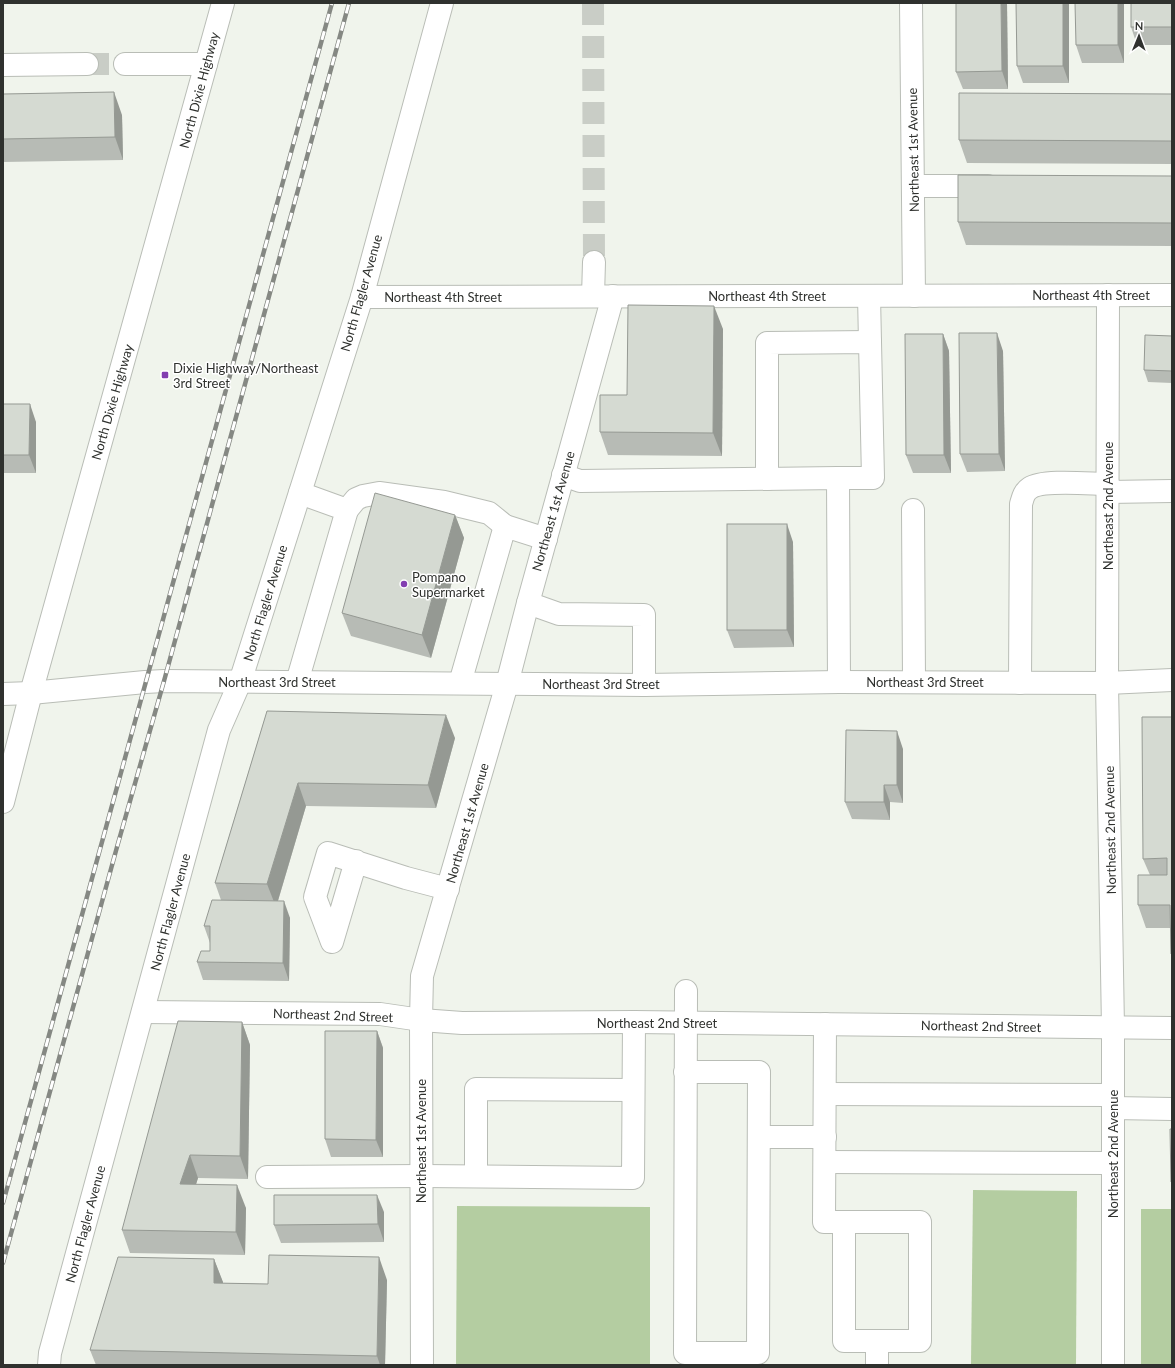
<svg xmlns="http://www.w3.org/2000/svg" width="1175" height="1368" font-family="Lato,sans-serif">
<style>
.green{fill:#b4cda1}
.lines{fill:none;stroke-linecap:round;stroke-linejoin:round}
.minor-tunnel{stroke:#c9cdc6;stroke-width:22;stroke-dasharray:22 11;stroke-linecap:butt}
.minor-casing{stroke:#b9bdb6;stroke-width:24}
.major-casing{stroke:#b9bdb6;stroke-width:24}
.minor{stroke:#fff;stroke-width:22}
.major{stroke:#fff;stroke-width:22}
.rail-casing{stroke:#858883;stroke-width:4.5}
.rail{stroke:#fff;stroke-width:3;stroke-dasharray:9;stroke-linecap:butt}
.wall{fill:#b7bbb5}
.shaded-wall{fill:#959993}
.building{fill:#d5dad2;stroke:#959993}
.poi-dot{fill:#833eb1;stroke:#fff;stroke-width:1.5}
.labels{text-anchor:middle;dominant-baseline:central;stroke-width:3;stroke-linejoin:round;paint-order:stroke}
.street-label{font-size:13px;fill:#2f312e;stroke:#fff}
.poi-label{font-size:13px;fill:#2f312e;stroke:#fff;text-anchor:start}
</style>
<rect width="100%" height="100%" fill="#f0f4ec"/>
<!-- green -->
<g class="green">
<polygon points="973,1190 1077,1191 1076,1365 971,1365"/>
<polygon points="457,1206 650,1207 650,1365 456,1365"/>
<rect x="1141" y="1209" width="31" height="156"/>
</g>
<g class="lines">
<!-- minor-tunnel -->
<g class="minor-tunnel">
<polyline points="593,3 594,262"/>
<polyline points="87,64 125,64"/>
</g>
<defs>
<g id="minor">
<polyline points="911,3 914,296"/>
<polyline points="125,64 206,64"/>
<polyline points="3,65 87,64"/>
<polyline points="913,186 988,186"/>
<polyline points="1108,295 1107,683 1113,1028 1113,1365"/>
<polyline points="593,296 594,262"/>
<polyline points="869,296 870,342"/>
<polyline points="362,297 1172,295"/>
<polyline points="563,475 580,481 838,478 839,682"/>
<polyline points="767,479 767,343 870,342 873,478 838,478"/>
<polyline points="1108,492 1172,491"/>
<polyline points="347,510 356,499 363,496 379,493 444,502 489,513 505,526"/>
<polyline points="913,510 914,682"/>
<polyline points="528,603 559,614 644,615 644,685"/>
<polyline points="297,682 347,510 300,493"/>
<polyline points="460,683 505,526 546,539"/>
<path d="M 1020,683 L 1021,504 C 1023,497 1024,492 1030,488 C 1043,479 1091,484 1108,484"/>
<polyline points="31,693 145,682 164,681 644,685 839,682 1107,683 1172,680"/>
<polyline points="356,861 332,942 315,897 328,853 406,878 448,889"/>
<polyline points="143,1012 380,1014 421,1020 462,1023 634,1022 1172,1028"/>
<polyline points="825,1024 824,1222 920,1222 920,1341 844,1341 844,1222"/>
<polyline points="685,1072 759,1072 758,1353 685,1353 686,991"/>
<polyline points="825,1094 1113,1095"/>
<polyline points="1113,1108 1172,1109"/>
<polyline points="759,1137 825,1137"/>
<polyline points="825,1162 1113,1163"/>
<polyline points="476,1176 476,1089 633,1090"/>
<polyline points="267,1177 422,1176 633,1178 634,1022"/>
<polyline points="49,1365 50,1353 219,730 240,682 362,297 442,3"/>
<polyline points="422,1365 421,1020 422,976 507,684 528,603 613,296"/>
<polyline points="877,1365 877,1341"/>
</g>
<g id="major">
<polyline points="3,694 31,693"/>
<polyline points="3,802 31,693 223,3"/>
</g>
</defs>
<!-- minor casing -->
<use href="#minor" class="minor-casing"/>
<!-- major casing -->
<use href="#major" class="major-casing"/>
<!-- minor -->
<use href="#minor" class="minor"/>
<!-- major -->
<use href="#major" class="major"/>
<defs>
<g id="rail">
<polyline points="3,1203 332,3"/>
<polyline points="3,1263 117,847 164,681 349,3"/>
</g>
</defs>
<!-- rail casing -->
<use href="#rail" class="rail-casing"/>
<!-- rail -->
<use href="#rail" class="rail"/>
</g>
<!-- wall -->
<g class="wall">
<polygon points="1007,3 1008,89 963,89 956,72"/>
<polygon points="1069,3 1069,83 1023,83 1017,66"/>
<polygon points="1124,3 1124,63 1082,63 1076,45"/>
<polygon points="1172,3 1172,45 1137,45 1131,27"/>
<polygon points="3,94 122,115 123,160 3,162"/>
<polygon points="1172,94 1172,164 967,163 959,140"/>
<polygon points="1172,176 1172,246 966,245 958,222"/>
<polygon points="723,329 722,456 608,455 600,432 627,395"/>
<polygon points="943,334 949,351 951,473 913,473 906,455"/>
<polygon points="1172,336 1172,383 1148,382 1144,370"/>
<polygon points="1003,351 1005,471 967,472 960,454"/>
<polygon points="3,404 36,422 36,473 3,473"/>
<polygon points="455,515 464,538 431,658 351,636 342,613"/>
<polygon points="793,542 794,647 734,648 727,630"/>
<polygon points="267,711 455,738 436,808 306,806 278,901 290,918 289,981 203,980 197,962 210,951 210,943 204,926 221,900 215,883"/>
<polygon points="1172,717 1172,958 1171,954 1170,928 1146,928 1138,905 1150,875 1143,859"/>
<polygon points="903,749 903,803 890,802 890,820 852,819 845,802"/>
<polygon points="242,1022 250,1045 248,1179 198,1178 196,1184 246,1208 245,1255 130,1253 122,1230"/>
<polygon points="377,1031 383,1048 383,1157 331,1157 325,1139"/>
<polygon points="384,1212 384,1242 281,1243 274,1225"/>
<polygon points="214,1259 223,1283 268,1284 387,1280 385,1365 96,1365 90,1350"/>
</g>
<!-- shaded-wall -->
<g class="shaded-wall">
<polygon points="1001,3 1007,3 1008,89 1002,71"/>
<polygon points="1063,3 1069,3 1069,83 1063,66"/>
<polygon points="1118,3 1124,3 1124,63 1118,45"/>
<polygon points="114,92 122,115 123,160 115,137"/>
<polygon points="714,306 723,329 722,456 713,433"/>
<polygon points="997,333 1003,351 1005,471 999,454"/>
<polygon points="943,334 949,351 951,473 944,455"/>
<polygon points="30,404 36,422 36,473 29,455"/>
<polygon points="455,515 464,538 431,658 422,635"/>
<polygon points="787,524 793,542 794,647 787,630"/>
<polygon points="446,715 455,738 436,808 428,785"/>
<polygon points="897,731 903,749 903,803 897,785"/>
<polygon points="298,783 306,806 276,907 267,884"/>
<polygon points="884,785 890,802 890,820 884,802"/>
<polygon points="284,901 290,918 289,981 283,963"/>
<polygon points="242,1022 250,1045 248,1179 240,1156"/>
<polygon points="377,1031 383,1048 383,1157 376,1140"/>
<polygon points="190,1155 198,1178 189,1207 180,1184"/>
<polygon points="237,1185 246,1208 245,1255 236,1232"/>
<polygon points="377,1195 384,1212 384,1242 378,1224"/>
<polygon points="379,1257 387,1280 385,1365 380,1365 377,1356"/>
<polygon points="214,1259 223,1282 222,1306 214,1283"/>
</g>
<!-- building -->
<g class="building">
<polygon points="956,3 1001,3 1002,71 956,72"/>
<polygon points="1016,3 1063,3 1063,66 1017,66"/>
<polygon points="1075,3 1118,3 1118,45 1076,45"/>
<rect x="1131" y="3" width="41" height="24"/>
<polygon points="114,92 115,137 3,139 3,94"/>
<polygon points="959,93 1172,94 1172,141 959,140"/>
<polygon points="958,175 1172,176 1172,223 958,222"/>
<polygon points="628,305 714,306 713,433 600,432 600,395 627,395"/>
<polygon points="959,333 997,333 999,454 960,454"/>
<polygon points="905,334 943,334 944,455 906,455"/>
<polygon points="1145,335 1172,336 1172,371 1144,370"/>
<polygon points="3,404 30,404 29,455 3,455"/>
<polygon points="375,493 455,515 422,635 342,613"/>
<rect x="727" y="524" width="60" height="106"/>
<polygon points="267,711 446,715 428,785 298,783 267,884 215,883"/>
<polygon points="1142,717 1172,717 1172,954 1171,954 1170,905 1138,905 1138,875 1167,875 1167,858 1143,859"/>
<polygon points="846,730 897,731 897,785 884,785 884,802 845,802"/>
<polygon points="212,900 284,901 283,963 197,962 201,951 210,951 210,926 204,926"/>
<polygon points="178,1021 242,1022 240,1156 190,1155 180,1184 237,1185 236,1232 122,1230"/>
<polygon points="325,1031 377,1031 376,1140 325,1139"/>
<polygon points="1170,1129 1172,1129 1172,1182 1171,1182"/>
<polygon points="274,1195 377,1195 378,1224 274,1225"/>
<polygon points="269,1255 379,1257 377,1356 90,1350 118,1257 214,1259 214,1283 268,1284"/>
</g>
<!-- markers -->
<g class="poi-dot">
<rect x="161" y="371" width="8" height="8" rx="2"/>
<circle cx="404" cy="584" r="4"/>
</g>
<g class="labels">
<!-- street labels -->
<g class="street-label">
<text transform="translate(199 90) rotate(-75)">North Dixie Highway</text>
<text transform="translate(913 150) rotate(-91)">Northeast 1st Avenue</text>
<text transform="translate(361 293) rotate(-74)">North Flagler Avenue</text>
<text x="1091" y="295">Northeast 4th Street</text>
<text x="767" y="296">Northeast 4th Street</text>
<text x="443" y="297">Northeast 4th Street</text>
<text transform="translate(112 402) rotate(-74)">North Dixie Highway</text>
<text transform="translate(1108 506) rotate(-90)">Northeast 2nd Avenue</text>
<text transform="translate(553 511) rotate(-74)">Northeast 1st Avenue</text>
<text transform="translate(265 603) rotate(-73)">North Flagler Avenue</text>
<text x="277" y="682">Northeast 3rd Street</text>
<text x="925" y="682">Northeast 3rd Street</text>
<text x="601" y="684">Northeast 3rd Street</text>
<text transform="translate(467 823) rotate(-74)">Northeast 1st Avenue</text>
<text transform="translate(1110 830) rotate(-91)">Northeast 2nd Avenue</text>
<text transform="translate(170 912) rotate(-75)">North Flagler Avenue</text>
<text transform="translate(333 1015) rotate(2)">Northeast 2nd Street</text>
<text x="657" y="1023">Northeast 2nd Street</text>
<text transform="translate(981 1026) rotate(1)">Northeast 2nd Street</text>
<text transform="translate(421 1141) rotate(-90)">Northeast 1st Avenue</text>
<text transform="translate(1113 1154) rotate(-90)">Northeast 2nd Avenue</text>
<text transform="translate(85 1224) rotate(-75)">North Flagler Avenue</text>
</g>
<!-- poi labels -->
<g class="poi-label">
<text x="173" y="368">Dixie Highway/Northeast<tspan x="173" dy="15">3rd Street</tspan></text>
<text x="412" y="577">Pompano<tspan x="412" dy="15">Supermarket</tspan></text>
</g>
</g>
<!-- border -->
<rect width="1175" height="1368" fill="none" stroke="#2f312e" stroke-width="8"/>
<!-- north arrow -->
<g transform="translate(1139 36) rotate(1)" stroke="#ffffff" stroke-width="3" paint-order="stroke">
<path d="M0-3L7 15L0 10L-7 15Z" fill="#2f312e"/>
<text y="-6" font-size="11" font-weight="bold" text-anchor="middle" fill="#2f312e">N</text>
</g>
</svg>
